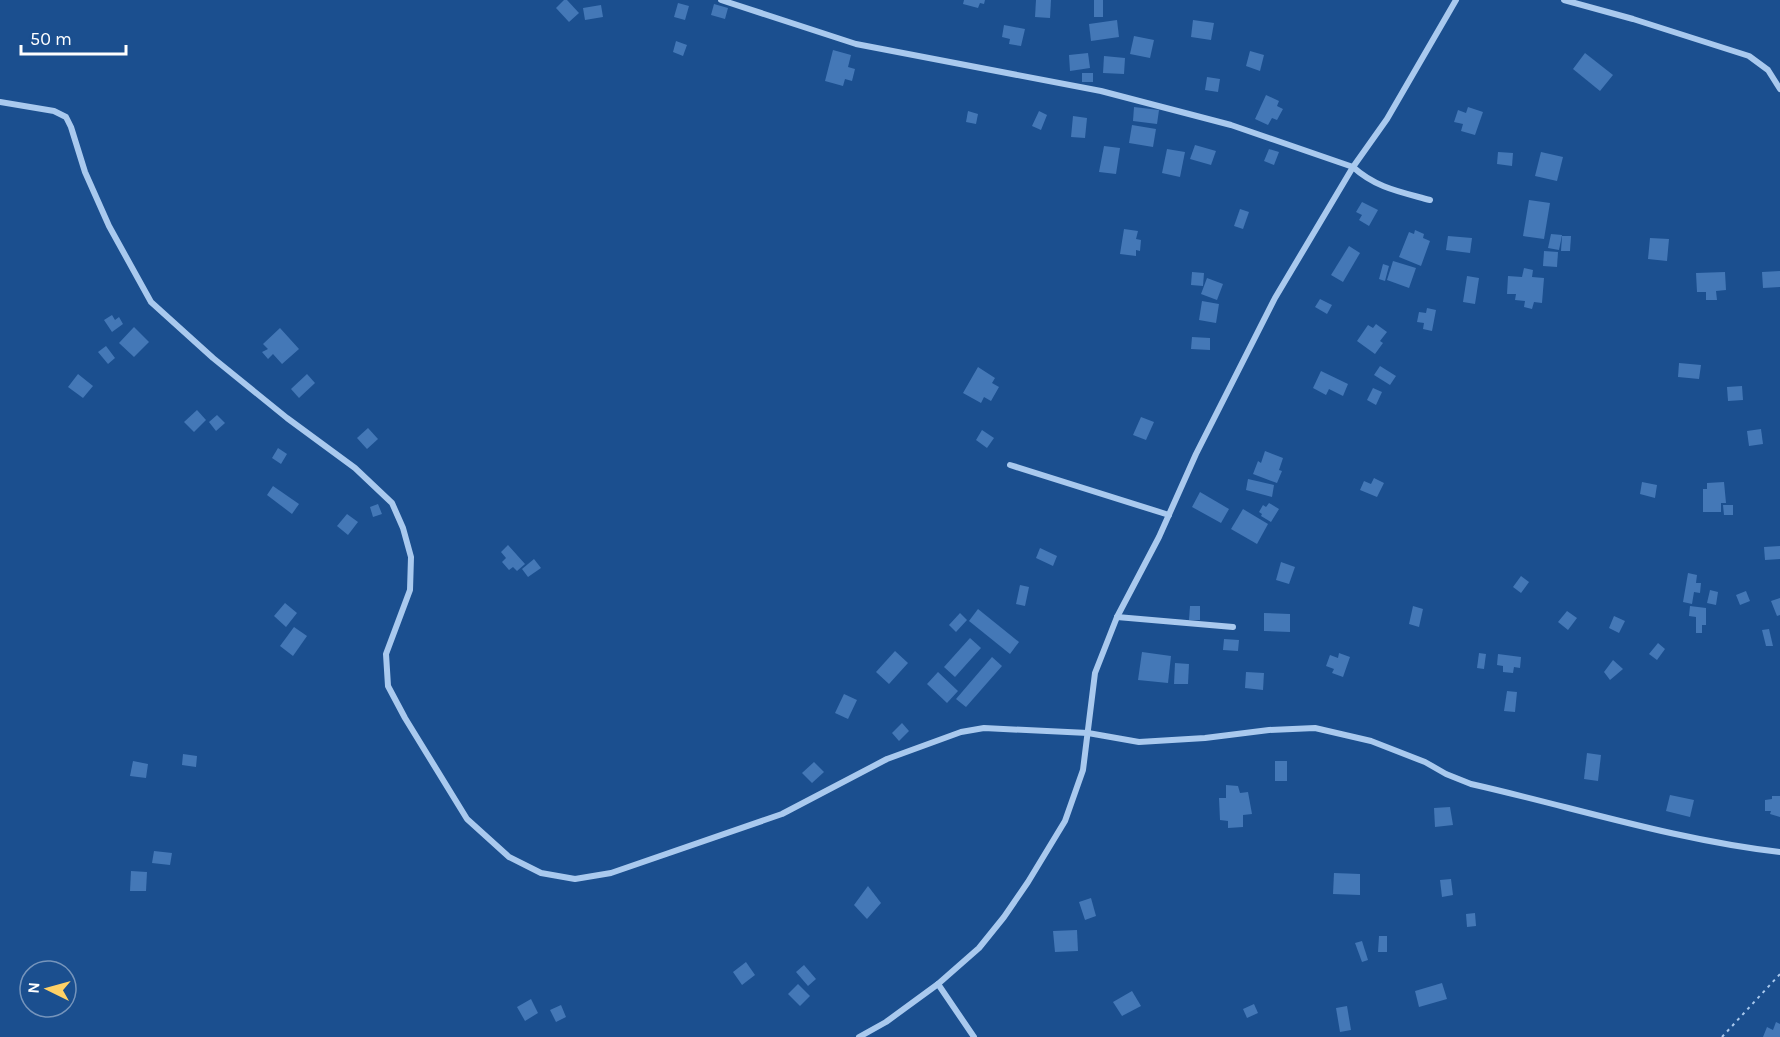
<svg xmlns="http://www.w3.org/2000/svg" width="1780" height="1037" font-family="Karla,sans-serif">
<style>
.building{fill:#4478b7}
.lines{fill:none;stroke-linecap:round;stroke-linejoin:round}
.path{stroke:#a9c9ee;stroke-width:2;stroke-dasharray:3 4.5;stroke-linecap:butt}
.street{stroke:#a9c9ee;stroke-width:6}
</style>
<rect width="100%" height="100%" fill="#1b4f8f"/>
<!-- building -->
<g class="building">
<polygon points="564,0 567,0 579,13 569,22 556,8"/>
<polygon points="964,0 985,0 984,4 980,3 978,8 963,4"/>
<polygon points="1036,0 1051,0 1050,18 1035,17"/>
<rect x="1094" y="0" width="9" height="17"/>
<polygon points="678,3 689,6 685,20 674,17"/>
<polygon points="714,4 728,8 725,19 711,15"/>
<polygon points="601,5 603,17 585,20 583,8"/>
<polygon points="1117,20 1119,37 1091,41 1089,24"/>
<polygon points="1193,20 1214,23 1211,40 1191,37"/>
<polygon points="1004,25 1025,29 1021,46 1009,44 1010,39 1002,37"/>
<polygon points="1134,36 1154,40 1150,58 1130,54"/>
<polygon points="676,41 687,45 683,56 673,52"/>
<polygon points="833,50 851,55 848,67 855,69 852,81 845,79 843,86 825,81"/>
<polygon points="1250,51 1264,55 1260,71 1246,66"/>
<polygon points="1088,53 1090,68 1070,71 1069,55"/>
<polygon points="1585,53 1613,75 1600,91 1573,69"/>
<polygon points="1104,56 1125,58 1124,74 1103,73"/>
<rect x="1082" y="73" width="11" height="9"/>
<polygon points="1207,77 1220,79 1218,92 1205,90"/>
<polygon points="1266,95 1279,101 1277,106 1283,109 1277,120 1272,118 1268,125 1255,119"/>
<polygon points="1134,107 1159,110 1157,124 1133,121"/>
<polygon points="1468,107 1483,112 1475,135 1461,131 1463,124 1454,122 1458,110 1466,113"/>
<polygon points="968,111 978,114 976,124 966,122"/>
<polygon points="1039,111 1047,115 1041,130 1032,126"/>
<polygon points="1073,116 1087,118 1085,138 1071,137"/>
<polygon points="1132,125 1156,129 1153,147 1129,143"/>
<polygon points="1195,145 1216,151 1211,165 1190,159"/>
<polygon points="1104,146 1120,148 1116,174 1099,172"/>
<polygon points="1167,149 1185,152 1180,177 1162,173"/>
<polygon points="1269,149 1279,152 1274,165 1264,161"/>
<polygon points="1498,152 1513,153 1512,166 1497,164"/>
<polygon points="1541,152 1563,157 1557,181 1535,176"/>
<polygon points="1529,200 1550,203 1544,239 1523,236"/>
<polygon points="1362,202 1378,210 1369,226 1359,220 1362,215 1356,212"/>
<polygon points="1240,209 1249,212 1243,229 1234,226"/>
<polygon points="1124,229 1138,231 1136,239 1141,240 1140,251 1136,250 1136,256 1120,254"/>
<polygon points="1415,230 1424,234 1423,238 1430,241 1421,266 1399,257 1409,232 1414,234"/>
<polygon points="1551,234 1562,235 1559,250 1548,248"/>
<polygon points="1448,236 1472,238 1470,253 1446,250"/>
<polygon points="1562,236 1571,236 1570,251 1561,251"/>
<polygon points="1650,238 1669,239 1667,261 1648,259"/>
<polygon points="1349,246 1360,253 1343,282 1331,275"/>
<polygon points="1544,251 1558,252 1557,267 1543,266"/>
<polygon points="1393,261 1416,268 1409,288 1387,280"/>
<polygon points="1383,264 1389,266 1385,281 1379,279"/>
<polygon points="1524,268 1533,270 1532,277 1544,278 1542,303 1534,302 1532,309 1524,307 1525,301 1515,300 1516,294 1507,294 1508,276 1522,277"/>
<polygon points="1780,271 1780,287 1763,288 1762,272"/>
<polygon points="1192,272 1204,273 1203,286 1191,285"/>
<polygon points="1725,272 1726,290 1716,291 1717,300 1706,300 1706,292 1697,292 1696,273"/>
<polygon points="1467,276 1479,278 1475,304 1463,302"/>
<polygon points="1207,278 1223,284 1217,300 1201,294"/>
<polygon points="1320,299 1332,305 1327,314 1315,307"/>
<polygon points="1202,301 1219,304 1216,323 1199,320"/>
<polygon points="1427,308 1436,310 1432,331 1423,329 1424,323 1417,322 1419,312 1426,313"/>
<polygon points="112,315 115,320 119,317 123,324 112,332 104,320"/>
<polygon points="1376,324 1387,332 1380,341 1383,343 1375,354 1357,341 1368,325 1373,328"/>
<polygon points="134,327 149,342 134,357 119,343"/>
<polygon points="280,328 299,349 282,364 273,354 268,359 262,352 268,349 263,344"/>
<polygon points="1192,337 1210,338 1210,350 1191,349"/>
<polygon points="106,346 115,358 108,364 98,352"/>
<polygon points="1679,363 1701,365 1699,379 1678,377"/>
<polygon points="1380,366 1396,376 1390,385 1374,375"/>
<polygon points="978,367 995,378 992,383 999,387 991,401 984,397 981,403 963,393"/>
<polygon points="1321,371 1348,384 1343,396 1329,389 1326,395 1313,388"/>
<polygon points="78,374 93,386 83,398 68,387"/>
<polygon points="307,374 315,383 299,398 291,389"/>
<polygon points="1742,386 1743,400 1728,401 1727,387"/>
<polygon points="1373,388 1382,392 1376,405 1367,400"/>
<polygon points="197,410 206,420 194,432 184,422"/>
<polygon points="217,415 225,423 216,431 209,422"/>
<polygon points="1141,417 1154,422 1146,440 1133,435"/>
<polygon points="368,428 378,439 367,449 357,438"/>
<polygon points="1761,429 1763,444 1749,446 1747,431"/>
<polygon points="982,430 994,438 987,448 976,440"/>
<polygon points="278,448 287,454 281,464 272,458"/>
<polygon points="1265,451 1283,458 1279,470 1282,471 1277,483 1253,474 1258,461 1261,463"/>
<polygon points="1374,478 1384,483 1377,497 1360,490 1364,481 1371,484"/>
<polygon points="1248,479 1274,485 1272,497 1246,490"/>
<polygon points="1642,482 1657,485 1655,498 1640,494"/>
<polygon points="1724,482 1726,503 1721,503 1721,512 1703,512 1703,489 1707,489 1707,483"/>
<polygon points="273,486 299,504 292,514 267,495"/>
<polygon points="1200,492 1229,509 1221,523 1192,507"/>
<polygon points="1269,503 1279,509 1271,522 1261,516 1262,514 1259,512 1263,505 1266,507"/>
<polygon points="378,504 382,514 373,517 370,507"/>
<polygon points="1723,505 1733,505 1733,515 1724,515"/>
<polygon points="1243,509 1268,524 1257,544 1231,529"/>
<polygon points="347,514 358,522 348,535 337,526"/>
<polygon points="508,545 525,564 517,571 513,567 509,570 502,562 506,558 501,552"/>
<polygon points="1780,546 1780,559 1765,560 1764,547"/>
<polygon points="1040,548 1057,556 1053,566 1036,558"/>
<polygon points="534,559 541,568 528,577 522,569"/>
<polygon points="1281,562 1295,567 1289,584 1276,580"/>
<polygon points="1688,573 1697,575 1696,583 1701,583 1700,593 1694,592 1692,604 1683,602"/>
<polygon points="1521,576 1529,582 1521,593 1513,587"/>
<polygon points="1020,585 1029,587 1025,606 1016,604"/>
<polygon points="1710,590 1718,592 1716,605 1707,603"/>
<polygon points="1746,591 1750,601 1740,605 1736,595"/>
<polygon points="1780,598 1780,615 1777,616 1771,601"/>
<polygon points="285,603 297,613 286,627 274,616"/>
<polygon points="1190,606 1200,606 1200,620 1189,620"/>
<polygon points="1413,606 1423,609 1419,627 1409,624"/>
<polygon points="1690,606 1706,608 1706,625 1702,625 1702,633 1696,633 1696,617 1689,616"/>
<polygon points="978,609 1019,642 1010,654 969,621"/>
<polygon points="1567,611 1577,618 1568,630 1558,622"/>
<polygon points="960,613 967,620 956,632 949,625"/>
<polygon points="1264,613 1290,614 1290,632 1264,631"/>
<polygon points="1614,616 1625,621 1619,633 1609,628"/>
<polygon points="294,627 307,636 293,656 280,646"/>
<polygon points="1769,629 1773,646 1766,646 1762,630"/>
<polygon points="970,638 981,648 955,677 944,667"/>
<polygon points="1224,639 1239,640 1238,651 1223,650"/>
<polygon points="1658,643 1665,649 1657,660 1649,654"/>
<polygon points="895,651 908,663 889,684 876,672"/>
<polygon points="1142,652 1171,656 1168,683 1138,680"/>
<polygon points="1339,653 1350,657 1343,677 1332,673 1334,669 1326,666 1330,655 1338,658"/>
<polygon points="1479,653 1486,654 1484,669 1477,668"/>
<polygon points="1498,654 1521,657 1520,668 1514,667 1513,673 1503,672 1503,666 1497,665"/>
<polygon points="992,657 1002,666 966,707 956,699"/>
<polygon points="1613,660 1623,669 1610,680 1604,672"/>
<polygon points="1175,663 1189,664 1188,684 1174,684"/>
<polygon points="938,672 958,691 947,703 927,684"/>
<polygon points="1246,672 1264,673 1263,690 1245,688"/>
<polygon points="1507,691 1517,692 1515,712 1504,711"/>
<polygon points="844,694 857,700 848,719 835,713"/>
<polygon points="902,723 909,731 899,741 892,733"/>
<polygon points="1587,753 1601,755 1598,781 1584,779"/>
<polygon points="183,754 197,756 196,767 182,765"/>
<polygon points="133,761 148,764 146,778 130,776"/>
<rect x="1275" y="761" width="12" height="20"/>
<polygon points="814,762 824,772 812,783 802,773"/>
<polygon points="1226,785 1238,786 1240,793 1248,792 1252,814 1243,815 1243,827 1228,828 1228,821 1220,820 1219,798 1226,798"/>
<polygon points="1670,795 1694,800 1690,817 1666,811"/>
<polygon points="1772,796 1780,796 1780,817 1770,814 1771,811 1765,811 1765,800 1772,799"/>
<polygon points="1450,807 1453,825 1435,827 1434,808"/>
<polygon points="154,851 172,853 170,865 152,863"/>
<polygon points="131,871 147,872 146,891 130,891"/>
<polygon points="1334,873 1360,874 1360,895 1333,894"/>
<polygon points="1451,879 1453,895 1442,897 1440,880"/>
<polygon points="868,886 881,903 867,919 854,905"/>
<polygon points="1091,898 1096,916 1085,920 1079,902"/>
<polygon points="1475,913 1476,926 1467,927 1466,914"/>
<polygon points="1077,930 1078,951 1055,952 1053,931"/>
<polygon points="1379,936 1387,936 1387,952 1378,952"/>
<polygon points="1362,941 1368,960 1362,962 1355,943"/>
<polygon points="746,962 755,975 742,985 733,972"/>
<polygon points="804,965 816,979 808,986 796,972"/>
<polygon points="1442,983 1447,999 1419,1007 1415,991"/>
<polygon points="798,984 810,996 800,1006 788,994"/>
<polygon points="1132,991 1141,1006 1122,1016 1113,1002"/>
<polygon points="531,999 538,1013 525,1021 517,1007"/>
<polygon points="1254,1004 1258,1013 1247,1018 1243,1009"/>
<polygon points="561,1005 566,1017 556,1022 550,1010"/>
<polygon points="1347,1006 1351,1030 1340,1032 1336,1008"/>
<polygon points="1776,1022 1780,1024 1780,1037 1763,1037 1767,1027 1773,1030"/>
</g>
<g class="lines">
<!-- path -->
<polyline class="path" points="1722,1037 1780,974"/>
<!-- street -->
<g class="street">
<path d="M 721,0 L 856,44 L 1101,91 L 1231,125 L 1353,167 C 1376,188 1401,192 1430,200"/>
<polyline points="1564,0 1633,19 1749,56 1768,70 1780,89"/>
<path d="M 0,102 L 54,111 L 66,117 L 71,127 L 85,172 L 109,226 L 151,302 L 213,358 L 287,418 L 355,468 L 392,503 L 403,528 L 411,557 L 410,590 L 386,654 L 388,686 L 405,718 L 467,819 L 509,857 L 541,873 L 575,879 L 611,873 L 782,814 L 887,759 L 961,732 L 984,728 L 1088,733 L 1139,742 L 1205,738 L 1269,730 L 1315,728 L 1371,741 L 1425,762 L 1446,774 L 1471,784 C 1573,807 1675,840 1780,852"/>
<polyline points="1010,465 1169,515"/>
<polyline points="1117,617 1233,627"/>
<polyline points="938,984 974,1037"/>
<polyline points="859,1037 886,1022 938,984 979,948 1004,917 1028,882 1065,821 1083,770 1095,673 1117,617 1159,537 1196,454 1275,298 1353,167 1387,119 1456,0"/>
</g>
</g>
<!-- north arrow -->
<g transform="translate(48 989) rotate(275)"><circle r="28" fill="#1b4f8f" stroke="#7695bc" stroke-width="1.5"/>
<path d="M0-4.5L10 22L0 15L-10 22Z" fill="#ffd166"/>
<text y="-9" font-size="16" font-weight="bold" text-anchor="middle" fill="#ffffff">N</text>
</g>
<!-- scale -->
<path d="M21 45v9h105v-9" fill="none" stroke="#ffffff" stroke-width="3"/>
<text x="30" y="45" font-size="18" fill="#ffffff" stroke="#1b4f8f" stroke-width="4.5" paint-order="stroke">50 m</text>
</svg>
